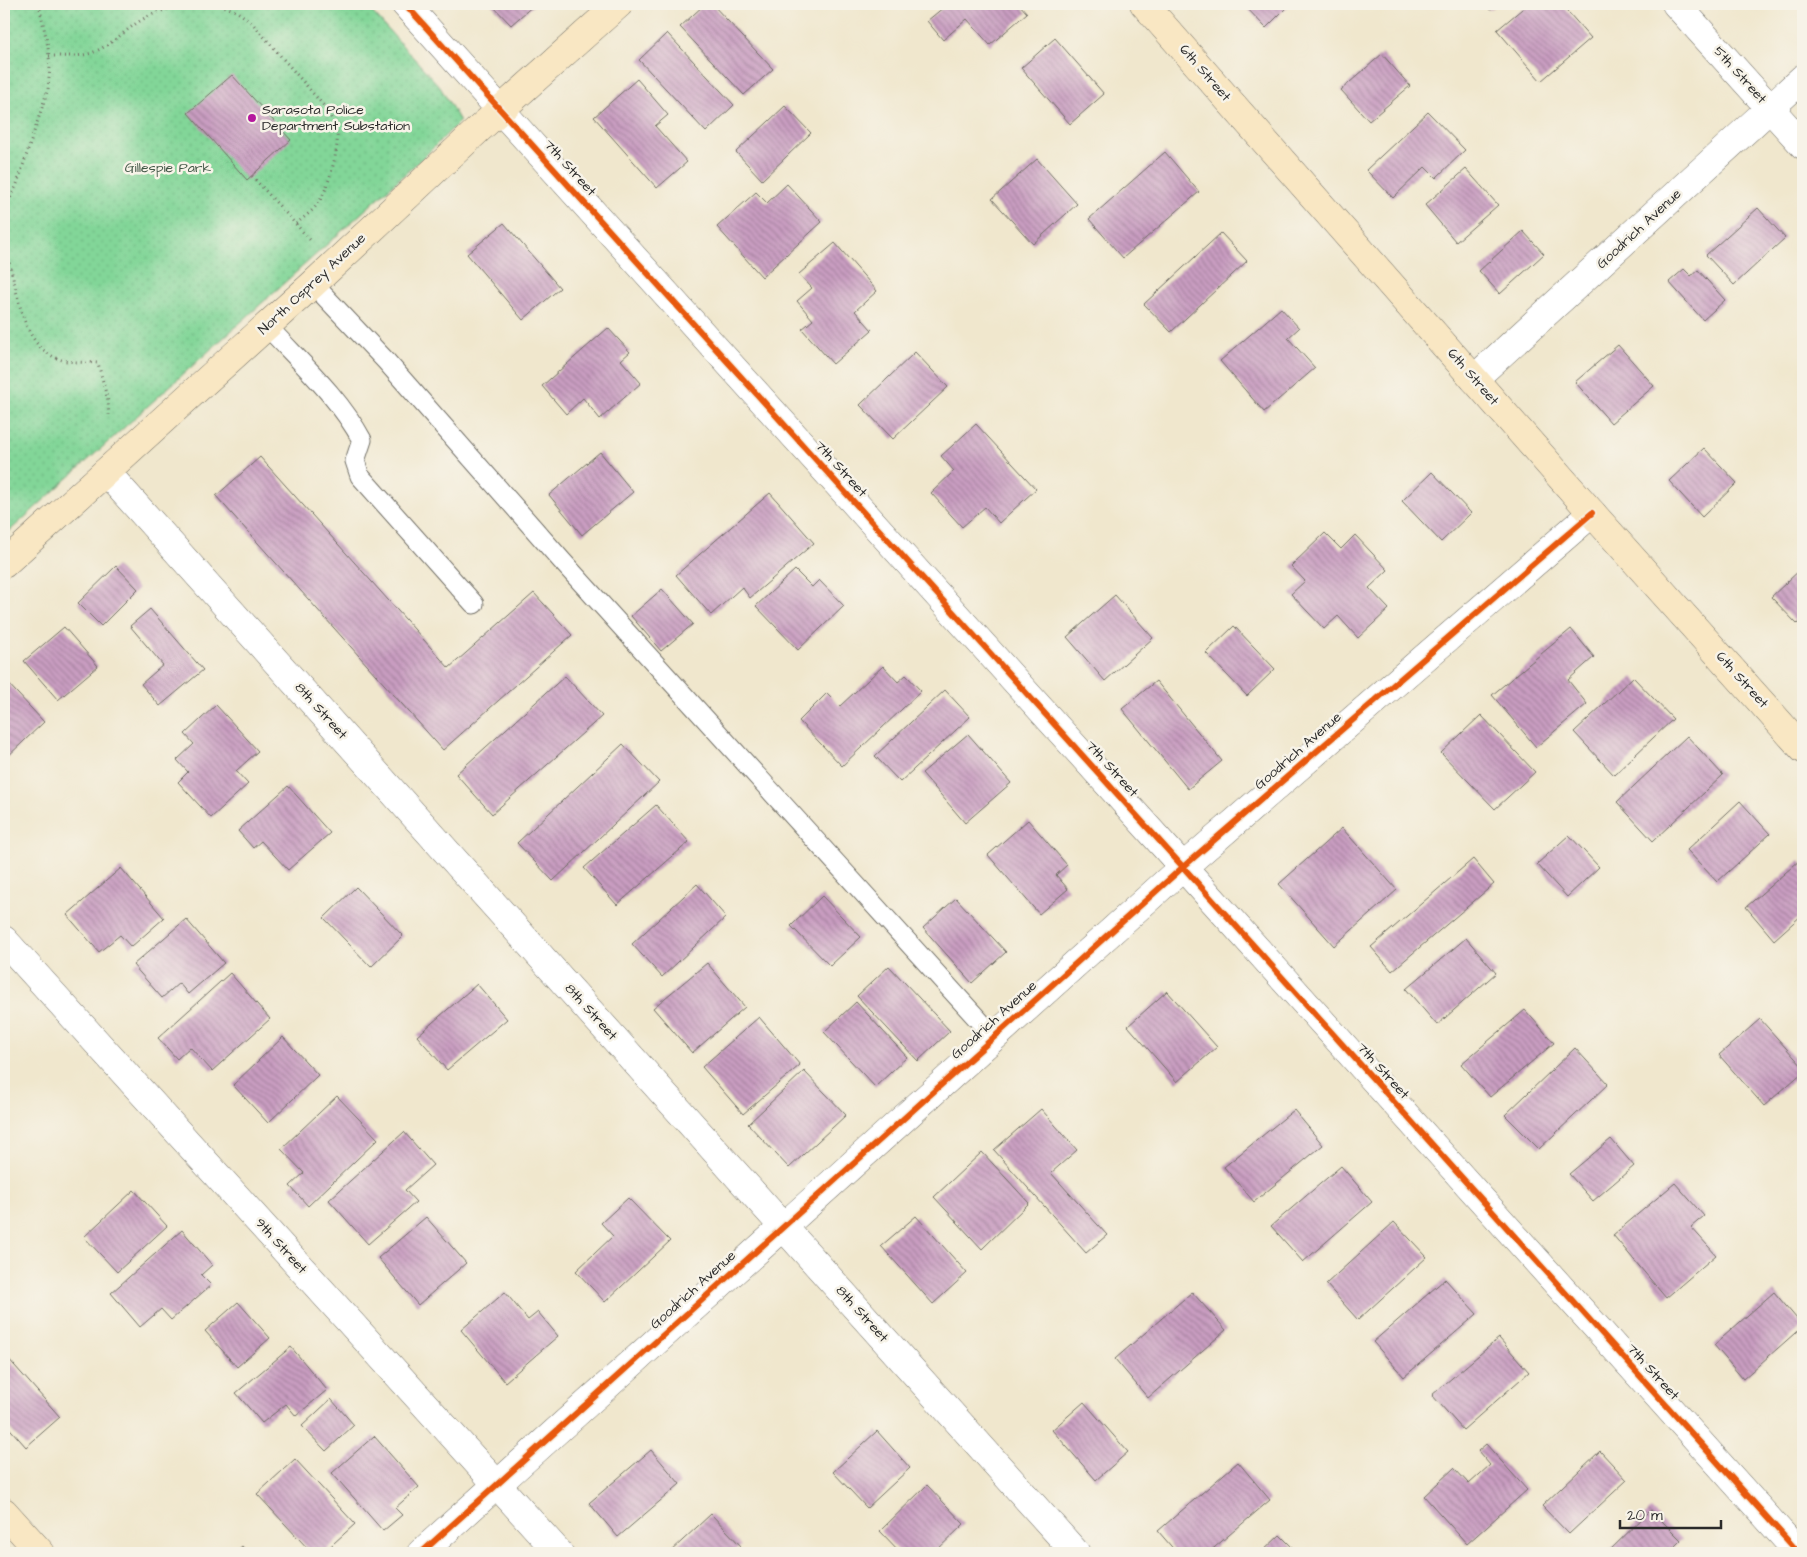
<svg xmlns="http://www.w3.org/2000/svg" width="1807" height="1557" font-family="'Architects Daughter',sans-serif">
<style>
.park{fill:url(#park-dots);stroke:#568062}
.building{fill:url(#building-back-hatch)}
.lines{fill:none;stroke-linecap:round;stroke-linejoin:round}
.lane-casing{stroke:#706d64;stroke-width:21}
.street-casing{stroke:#706d64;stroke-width:29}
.secondary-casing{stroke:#706d64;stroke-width:29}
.path{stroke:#706d64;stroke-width:3;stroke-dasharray:1 4;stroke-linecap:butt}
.lane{stroke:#fff;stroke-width:19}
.street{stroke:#fff;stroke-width:28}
.secondary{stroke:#f9e7c3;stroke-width:28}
.cycleway-casing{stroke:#f7f3e8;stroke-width:9}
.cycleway{stroke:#e8590c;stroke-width:6}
.poi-dot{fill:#b5179e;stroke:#f7f3e8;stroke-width:2}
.labels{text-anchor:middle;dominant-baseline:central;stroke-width:5;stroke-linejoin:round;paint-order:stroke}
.street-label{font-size:14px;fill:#2b2b2b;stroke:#f7f3e8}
.poi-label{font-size:14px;fill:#2b2b2b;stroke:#f7f3e8;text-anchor:start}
.park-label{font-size:14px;fill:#415646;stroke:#f7f3e8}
</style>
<defs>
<pattern id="park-dots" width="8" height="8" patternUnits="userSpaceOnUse" patternTransform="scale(1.25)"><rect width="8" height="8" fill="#82d698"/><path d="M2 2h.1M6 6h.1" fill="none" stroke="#70b883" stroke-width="1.8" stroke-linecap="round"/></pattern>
<pattern id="building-back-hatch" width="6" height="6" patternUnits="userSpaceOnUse" patternTransform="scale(1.25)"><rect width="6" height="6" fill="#c99dc1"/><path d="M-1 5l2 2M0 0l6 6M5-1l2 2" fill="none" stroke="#a3809d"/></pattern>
</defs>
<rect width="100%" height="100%" fill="#f7f3e8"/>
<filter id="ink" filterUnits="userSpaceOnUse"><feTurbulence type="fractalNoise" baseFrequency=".02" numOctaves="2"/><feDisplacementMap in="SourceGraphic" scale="10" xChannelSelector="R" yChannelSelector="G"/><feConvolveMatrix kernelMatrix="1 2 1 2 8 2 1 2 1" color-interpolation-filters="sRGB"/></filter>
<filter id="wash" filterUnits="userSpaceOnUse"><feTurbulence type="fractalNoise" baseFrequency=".0096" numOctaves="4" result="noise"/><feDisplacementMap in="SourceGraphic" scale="20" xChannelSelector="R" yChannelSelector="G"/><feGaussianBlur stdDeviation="1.12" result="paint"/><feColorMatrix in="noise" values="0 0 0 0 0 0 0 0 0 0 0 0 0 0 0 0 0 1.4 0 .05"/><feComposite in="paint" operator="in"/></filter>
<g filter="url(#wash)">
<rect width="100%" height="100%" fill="#f0e7cd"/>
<!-- park -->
<polygon class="park" points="4,4 365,4 440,87 460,121 426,155 4,536"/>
<g id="blocks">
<!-- building -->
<g class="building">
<polygon points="491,4 535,4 511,25"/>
<polygon points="705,4 712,4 773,69 744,95 680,27"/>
<polygon points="941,4 1019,4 1027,13 990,45 967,19 943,40 927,21 944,7"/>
<polygon points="1243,4 1290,4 1266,28"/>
<polygon points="1484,4 1497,4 1490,10"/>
<polygon points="1528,4 1561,4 1591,38 1541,81 1497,30"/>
<polygon points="667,33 734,105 706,132 639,60"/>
<polygon points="1055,38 1104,94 1070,124 1021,68"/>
<polygon points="1382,54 1410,86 1369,121 1341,90"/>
<polygon points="232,75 291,140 247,180 188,113"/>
<polygon points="637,79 668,115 655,126 687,162 657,188 594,117"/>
<polygon points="785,106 811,133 762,180 736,152"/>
<polygon points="1428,112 1465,150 1436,178 1425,167 1393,198 1366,170"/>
<polygon points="1165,152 1199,192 1123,258 1089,219"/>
<polygon points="1037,159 1077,204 1033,244 992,199"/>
<polygon points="1466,169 1498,205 1456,242 1425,205"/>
<polygon points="787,184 822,222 762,277 717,227 756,192 767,203"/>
<polygon points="1758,208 1785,238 1734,285 1706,255"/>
<polygon points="504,223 560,288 523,320 467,254"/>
<polygon points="1523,231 1544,254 1500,294 1479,271"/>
<polygon points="1221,233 1247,261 1171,332 1144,304"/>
<polygon points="835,243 877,291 855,311 872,330 833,364 802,329 813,320 797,301 812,288 799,274"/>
<polygon points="1684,269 1691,276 1698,270 1725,300 1703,320 1669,282"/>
<polygon points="1281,308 1299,328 1288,338 1315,368 1264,412 1220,361"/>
<polygon points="608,328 630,352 621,360 641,383 600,419 583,398 566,414 542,386"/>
<polygon points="1618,345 1654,386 1611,423 1575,382"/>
<polygon points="915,352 948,387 893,439 860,405"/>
<polygon points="976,424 1036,489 999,523 985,507 962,527 931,493 954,471 941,456"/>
<polygon points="1704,448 1737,483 1702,517 1669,481"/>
<polygon points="600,452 633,492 582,535 549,495"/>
<polygon points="260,457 449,668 534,593 572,635 443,750 216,496"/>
<polygon points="1432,472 1471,513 1441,542 1402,501"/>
<polygon points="770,493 814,543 750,598 742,587 711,615 676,575"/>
<polygon points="1325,533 1341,549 1355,535 1388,570 1369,588 1389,609 1358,638 1338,616 1324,629 1291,594 1305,581 1291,566"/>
<polygon points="116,566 138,589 101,626 78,603"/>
<polygon points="1803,567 1803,618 1797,624 1771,597"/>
<polygon points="795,570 812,587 819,580 844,606 798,650 756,606"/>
<polygon points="662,589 693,624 661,651 631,616"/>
<polygon points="1115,595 1153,638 1105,681 1067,637"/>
<polygon points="150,609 203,670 160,706 141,684 163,665 130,626"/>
<polygon points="1234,626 1275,669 1247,696 1206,653"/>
<polygon points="64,627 98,666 58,700 24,661"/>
<polygon points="1571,629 1594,657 1568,680 1587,704 1536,747 1492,695"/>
<polygon points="883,666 898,682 906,675 921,691 842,766 799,721 827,693 840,706"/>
<polygon points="565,676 602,716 492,814 456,774"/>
<polygon points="1633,677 1673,719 1614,775 1574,732"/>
<polygon points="4,679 44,722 4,760"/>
<polygon points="1156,681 1222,761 1188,789 1122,709"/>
<polygon points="945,690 970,717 900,782 875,756"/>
<polygon points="216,705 258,751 236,771 248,784 211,818 178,782 188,772 177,760 194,744 185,734"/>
<polygon points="1481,715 1535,772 1495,809 1441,753"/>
<polygon points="968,734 1011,783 965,823 922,773"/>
<polygon points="1687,736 1723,775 1653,841 1617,802"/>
<polygon points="623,744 659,782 553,881 517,843"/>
<polygon points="288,786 330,833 288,870 261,841 253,848 238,831"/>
<polygon points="4,795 10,801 4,807"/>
<polygon points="1740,801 1770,834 1717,882 1687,850"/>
<polygon points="656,805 689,842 617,905 584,868"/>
<polygon points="1028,820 1067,865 1056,875 1068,889 1039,914 988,855"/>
<polygon points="1342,828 1397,890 1334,946 1279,884"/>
<polygon points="1569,835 1599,867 1567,897 1537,864"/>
<polygon points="1473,859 1494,884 1392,971 1371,947"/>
<polygon points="1800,860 1803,864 1803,914 1774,940 1746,907"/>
<polygon points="121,868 164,918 131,947 120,935 99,952 67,915"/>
<polygon points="697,884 726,917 662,977 632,944"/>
<polygon points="356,887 403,936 371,967 324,918"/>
<polygon points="822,896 861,937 830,966 791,926"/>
<polygon points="956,898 1006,952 972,983 923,928"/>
<polygon points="186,919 224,963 188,994 179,983 162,998 133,965"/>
<polygon points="1466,938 1496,973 1437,1025 1406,989"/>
<polygon points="707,963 745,1007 692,1053 653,1008"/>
<polygon points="889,966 950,1031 918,1061 857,996"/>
<polygon points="230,973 270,1019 212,1071 190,1047 177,1059 158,1038"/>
<polygon points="477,984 507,1019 447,1070 417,1036"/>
<polygon points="1167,991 1217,1047 1177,1082 1128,1026"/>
<polygon points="856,1002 907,1057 875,1087 824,1032"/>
<polygon points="1525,1010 1554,1043 1490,1097 1461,1064"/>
<polygon points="759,1017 800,1065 743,1114 702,1067"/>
<polygon points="1760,1019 1803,1067 1803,1072 1764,1106 1719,1055"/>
<polygon points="283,1037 318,1075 268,1123 233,1085"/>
<polygon points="1575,1048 1608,1084 1539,1149 1505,1115"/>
<polygon points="804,1071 846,1115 789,1168 748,1124"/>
<polygon points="337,1096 378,1139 308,1206 290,1186 304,1173 281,1149"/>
<polygon points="1041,1109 1077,1150 1051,1173 1107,1235 1086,1253 994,1150"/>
<polygon points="1294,1110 1323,1145 1254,1202 1224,1167"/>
<polygon points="404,1132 433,1165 405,1190 416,1202 368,1244 329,1200"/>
<polygon points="1611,1139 1634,1166 1593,1201 1569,1174"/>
<polygon points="982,1152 1029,1203 982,1249 934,1197"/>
<polygon points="1341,1166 1372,1202 1303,1262 1271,1226"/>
<polygon points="1675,1183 1704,1216 1691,1227 1716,1255 1666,1298 1613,1235"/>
<polygon points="134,1190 167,1226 117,1272 84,1237"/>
<polygon points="628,1198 670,1241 605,1302 576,1271 613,1236 601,1223"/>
<polygon points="916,1216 967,1273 933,1304 881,1246"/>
<polygon points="426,1217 466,1263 418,1305 378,1258"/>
<polygon points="1394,1222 1427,1257 1358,1320 1326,1284"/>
<polygon points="182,1230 212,1265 201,1275 211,1285 171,1320 161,1309 140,1327 111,1293"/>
<polygon points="1445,1279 1477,1314 1404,1377 1373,1342"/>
<polygon points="505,1292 528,1320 538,1312 558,1336 505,1382 461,1330"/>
<polygon points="1192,1292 1226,1330 1148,1398 1115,1359"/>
<polygon points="1774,1292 1803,1326 1743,1379 1714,1345"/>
<polygon points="238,1302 270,1338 237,1367 205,1331"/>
<polygon points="1499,1338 1529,1372 1463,1430 1432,1395"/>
<polygon points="291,1347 327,1390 296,1416 286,1404 262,1423 236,1393"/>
<polygon points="7,1357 60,1417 26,1447 4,1422 4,1359"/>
<polygon points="331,1399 354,1425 326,1451 302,1426"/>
<polygon points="1084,1402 1128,1452 1096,1480 1052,1430"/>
<polygon points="877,1431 910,1468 867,1508 833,1472"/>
<polygon points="374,1436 419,1487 395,1508 402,1515 383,1531 332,1473"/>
<polygon points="1486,1444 1527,1490 1467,1544 1424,1496 1454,1468 1469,1484 1490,1465 1478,1451"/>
<polygon points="651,1450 680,1484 618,1537 589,1503"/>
<polygon points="1600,1451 1627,1480 1569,1534 1542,1506"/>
<polygon points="295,1459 355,1524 323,1553 312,1553 257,1494"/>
<polygon points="1238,1462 1270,1500 1208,1553 1177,1553 1158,1531"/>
<polygon points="927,1485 964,1524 934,1553 901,1553 880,1531"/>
<polygon points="1651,1510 1681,1540 1668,1553 1607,1553"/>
<polygon points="711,1514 741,1546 732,1553 669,1553"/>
<polygon points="1280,1535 1298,1553 1261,1553"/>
<polygon points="242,1546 249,1553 234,1553"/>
</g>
</g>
</g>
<g filter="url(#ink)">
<use href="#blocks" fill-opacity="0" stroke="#706d64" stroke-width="1"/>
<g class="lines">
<defs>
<g id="lane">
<polyline points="313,284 386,361 562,561 994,1037"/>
<path d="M 267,326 C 300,362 339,397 362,440 L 355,461 L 360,476 L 474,604"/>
</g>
<g id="street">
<polyline points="405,4 1183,867 1799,1553"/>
<polyline points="1676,4 1803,145"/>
<polyline points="1474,379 1803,78"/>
<polyline points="106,472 1076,1553"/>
<polyline points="4,940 559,1553"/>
<polyline points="421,1553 1183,867 1592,513"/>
</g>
<g id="secondary">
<polyline points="1144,4 1592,513 1803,749"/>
<polyline points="4,564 313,284 479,129 619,4"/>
<polyline points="4,1512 41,1553"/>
</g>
</defs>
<!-- lane casing -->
<use href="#lane" class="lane-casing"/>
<!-- street casing -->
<use href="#street" class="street-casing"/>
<!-- secondary casing -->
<use href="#secondary" class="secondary-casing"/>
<!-- path -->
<g class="path">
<path d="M 215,4 C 230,7 241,13 253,24 L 324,106 C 330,115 335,123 337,134 C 339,150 328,189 319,202 C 313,211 304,217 296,224"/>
<path d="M 49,56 C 62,56 76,57 88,54 C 106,49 120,35 134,25 C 154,10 177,6 201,4"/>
<polyline points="252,176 312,242"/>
<polyline points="4,211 17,184 48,89 50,67 48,47 39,4"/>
<path d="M 4,249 C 20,283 16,344 59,359 C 70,363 86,362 98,363 L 108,401 L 109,415"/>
</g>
<!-- lane -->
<use href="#lane" class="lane"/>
<!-- street -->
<use href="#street" class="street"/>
<!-- secondary -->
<use href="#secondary" class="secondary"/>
<defs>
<g id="cycleway">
<polyline points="405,4 1183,867 1799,1553"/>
<polyline points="421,1553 1183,867 1592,513"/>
</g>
</defs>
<!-- cycleway casing -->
<use href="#cycleway" class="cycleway-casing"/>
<!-- cycleway -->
<use href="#cycleway" class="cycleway"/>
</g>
</g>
<!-- markers -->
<circle class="poi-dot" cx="252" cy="118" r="5"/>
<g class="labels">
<!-- street labels -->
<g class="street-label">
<text transform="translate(1205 73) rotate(49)">6th Street</text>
<text transform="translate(1740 75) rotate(48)">5th Street</text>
<text transform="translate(570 168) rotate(48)">7th Street</text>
<text transform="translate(1639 229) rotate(-43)">Goodrich Avenue</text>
<text transform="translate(312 284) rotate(-43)">North Osprey Avenue</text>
<text transform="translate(1473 377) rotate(49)">6th Street</text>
<text transform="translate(841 469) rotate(48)">7th Street</text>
<text transform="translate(1742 680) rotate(48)">6th Street</text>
<text transform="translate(321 711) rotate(48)">8th Street</text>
<text transform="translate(1298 751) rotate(-41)">Goodrich Avenue</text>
<text transform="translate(1112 769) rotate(48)">7th Street</text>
<text transform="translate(591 1012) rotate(48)">8th Street</text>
<text transform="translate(994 1020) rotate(-42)">Goodrich Avenue</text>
<text transform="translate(1383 1071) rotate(48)">7th Street</text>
<text transform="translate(281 1246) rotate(48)">9th Street</text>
<text transform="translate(693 1290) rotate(-42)">Goodrich Avenue</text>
<text transform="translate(862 1314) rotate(48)">8th Street</text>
<text transform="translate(1653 1372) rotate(48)">7th Street</text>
</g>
<!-- poi labels -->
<g class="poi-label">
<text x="262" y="110">Sarasota Police<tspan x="262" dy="16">Department Substation</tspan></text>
</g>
<!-- park labels -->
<g class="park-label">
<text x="168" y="168">Gillespie Park</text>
</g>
</g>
<!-- margin -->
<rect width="1807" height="1557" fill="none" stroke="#f7f3e8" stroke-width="20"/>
<!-- scale -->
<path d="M1620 1520v8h101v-8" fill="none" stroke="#2b2b2b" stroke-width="2.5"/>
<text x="1627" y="1520" font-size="15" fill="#2b2b2b" stroke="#f7f3e8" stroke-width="4" paint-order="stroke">20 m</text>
</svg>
